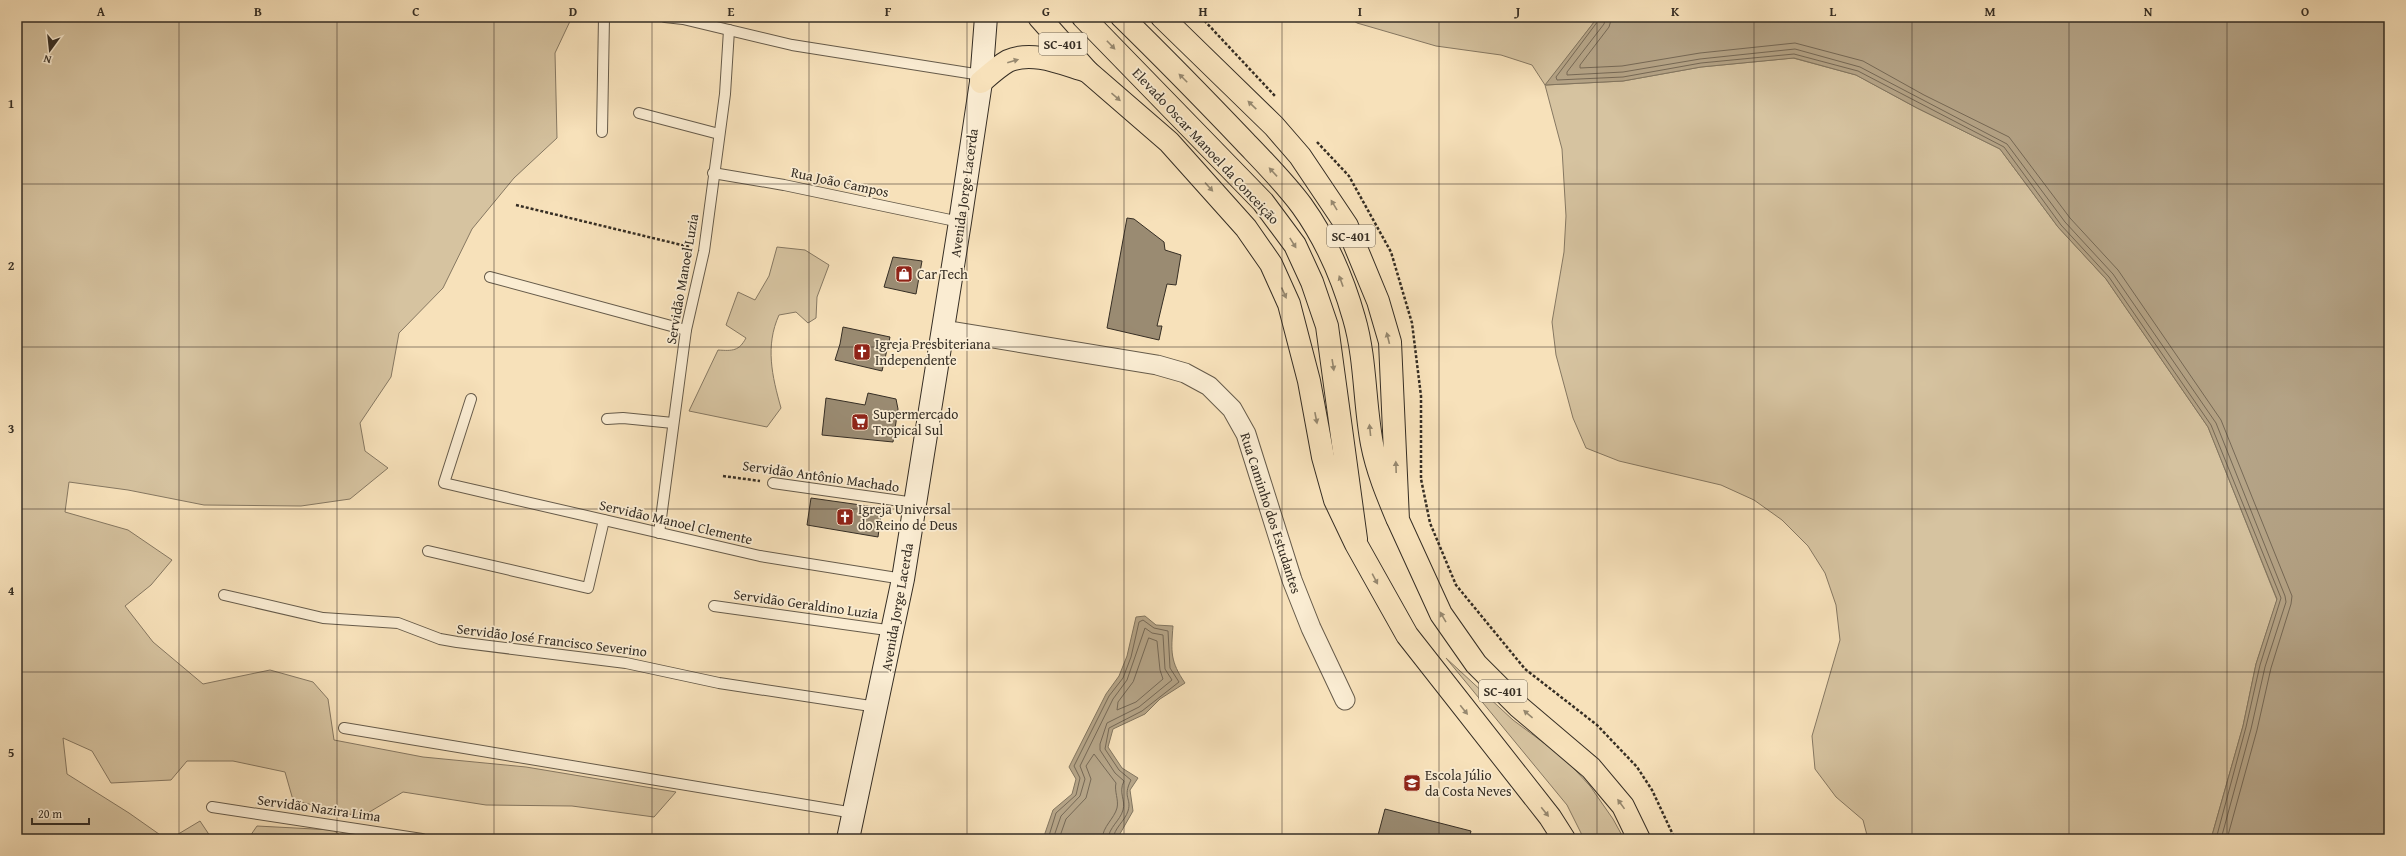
<svg xmlns="http://www.w3.org/2000/svg" width="2406" height="856" font-family="'Gentium Book Plus',serif">
<style>
.green{fill:#d6c3a0;stroke:#867862}
.water{fill:#b5a487;stroke:#82755f}
.lines{fill:none;stroke-linecap:round;stroke-linejoin:round}
.shore{stroke:#766956;stroke-width:1}
.building{fill:#9a8b72;stroke:#362e24}
.lane-casing{stroke:#665b4a;stroke-width:12}
.street-casing{stroke:#665b4a;stroke-width:21}
.secondary-casing{stroke:#362e24;stroke-width:24}
.primary-casing{stroke:#362e24;stroke-width:24}
.highway-casing{stroke:#362e24;stroke-width:24}
.path{stroke:#362e24;stroke-width:2.5;stroke-dasharray:3 2;stroke-linecap:butt}
.lane{stroke:#faecd2;stroke-width:10}
.street{stroke:#faecd2;stroke-width:19}
.secondary{stroke:#faecd2;stroke-width:22}
.primary{stroke:#f7e1ba;stroke-width:22}
.highway{stroke:#f7e1ba;stroke-width:22}
.oneway{fill:#96886f}
.grid{fill:none;stroke:#362e24;stroke-width:1;stroke-opacity:0.55}
.labels{text-anchor:middle;dominant-baseline:central;stroke-width:3.5;stroke-linejoin:round;paint-order:stroke}
.shield{fill:#faecd2;stroke:#716758;stroke-width:1}
.shield-label{font-size:13px;font-weight:bold;fill:#362e24}
.street-label{font-size:14px;fill:#362e24;stroke:#faecd2}
.poi-label{font-size:14px;fill:#362e24;stroke:#faecd2;text-anchor:start}
.neatline{fill:none;stroke:#362e24;stroke-width:1.5}
.grid-label{font-size:13px;text-anchor:middle;font-weight:bold;fill:#362e24}
</style>
<rect width="100%" height="100%" fill="#f7e1ba"/>
<filter id="stains"><feTurbulence type="fractalNoise" baseFrequency=".005" numOctaves="4"/><feColorMatrix values="0 0 0 0 .2 0 0 0 0 .09 0 0 0 0 .02 0 0 0 .5 -.17"/></filter>
<radialGradient id="worn" r=".72"><stop offset=".6" stop-color="#630" stop-opacity="0"/><stop offset="1" stop-color="#630" stop-opacity=".3"/></radialGradient>
<!-- green -->
<g class="green">
<polygon points="17,17 572,17 555,53 557,138 514,178 472,229 443,288 399,333 391,377 360,423 365,451 388,468 350,499 301,506 204,505 128,490 69,482 65,512 128,530 172,560 151,585 125,606 153,642 203,684 270,670 313,682 328,699 334,740 423,757 526,767 676,792 654,817 572,806 486,805 403,792 361,817 293,800 285,772 233,761 187,761 171,780 111,783 92,751 63,738 67,774 129,813 166,839 17,839 17,411 21,408 17,407"/>
<polygon points="1348,17 1598,17 1546,85 1623,81 1701,67 1793,58 1856,75 1917,108 2000,149 2058,227 2106,279 2208,427 2277,600 2256,664 2243,726 2211,839 1868,839 1863,820 1836,797 1815,769 1812,736 1840,640 1836,605 1825,573 1808,546 1782,520 1754,500 1721,485 1619,461 1586,448 1573,418 1556,355 1552,322 1564,252 1566,216 1562,149 1545,85 1532,65 1501,55 1436,46 1357,23"/>
<path d="M 777,247 L 805,250 L 829,265 L 817,297 L 816,318 L 808,323 L 796,312 L 779,315 C 765,346 772,376 781,408 L 767,427 L 689,411 L 718,350 C 733,351 739,351 746,338 L 726,325 L 738,292 L 755,300 L 769,276 Z"/>
<polygon points="1446,658 1513,720 1564,758 1590,786 1613,819 1624,839 1584,839 1567,805"/>
<polygon points="200,821 212,839 170,839"/>
<polygon points="257,826 333,830 346,839 248,839"/>
</g>
<!-- water -->
<g class="water">
<polygon points="1598,17 2389,17 2389,839 2211,839 2243,726 2256,664 2277,599 2208,427 2106,279 2058,227 2000,149 1917,108 1856,75 1794,58 1701,67 1623,81 1545,85"/>
<path d="M 1145,616 L 1156,625 L 1173,626 C 1171,652 1170,661 1185,683 L 1160,699 L 1145,714 L 1113,729 L 1108,747 L 1122,768 L 1138,778 L 1130,790 L 1133,811 L 1117,839 L 1043,839 L 1053,810 L 1072,794 L 1076,779 L 1069,767 L 1106,694 L 1119,676 L 1127,656 L 1136,617 Z"/>
</g>
<g class="lines">
<!-- shore -->
<g class="shore">
<polyline points="1601,17 1556,77 1557,80 1623,77 1701,63 1794,54 1858,71 2004,147 2061,225 2109,277 2211,425 2281,598 2260,665 2246,727 2216,839"/>
<polyline points="1606,17 1604,24 1567,72 1567,75 1623,72 1700,59 1795,49 1860,67 2007,144 2065,222 2113,274 2216,423 2285,596 2286,602 2265,667 2251,729 2221,839"/>
<polyline points="1612,17 1609,27 1580,65 1580,68 1622,66 1700,53 1795,43 1863,61 1924,95 2009,137 2070,218 2118,270 2221,420 2292,596 2291,604 2271,668 2257,730 2227,839"/>
<polygon points="1149,638 1157,641 1160,670 1163,679 1136,702 1117,710 1118,702 1133,682"/>
<path d="M 1048,839 L 1056,813 L 1076,795 L 1080,778 L 1074,766 L 1109,696 L 1123,678 L 1131,657 L 1139,622 L 1143,620 L 1154,628 L 1168,631 L 1170,668 L 1179,682 L 1142,711 L 1109,728 L 1105,749 L 1119,770 L 1131,780 C 1122,798 1132,798 1128,811 C 1125,821 1114,828 1113,839"/>
<path d="M 1053,839 L 1061,816 L 1080,796 L 1085,779 L 1080,766 L 1113,699 L 1127,680 L 1145,628 L 1152,633 L 1163,635 L 1165,669 L 1172,680 L 1139,707 L 1107,723 L 1100,744 L 1100,750 L 1115,773 L 1124,781 C 1118,793 1126,800 1123,810 C 1120,821 1109,827 1108,839"/>
<path d="M 1059,839 L 1066,819 L 1086,798 L 1091,779 L 1086,766 L 1094,754 L 1116,783 C 1114,791 1119,800 1117,808 C 1114,819 1103,826 1102,839"/>
</g>
</g>
<!-- building -->
<g class="building">
<polygon points="1127,218 1134,219 1164,242 1165,250 1181,255 1176,285 1167,284 1157,326 1162,326 1159,340 1107,328"/>
<polygon points="893,257 922,261 916,294 884,287"/>
<polygon points="843,327 890,337 882,371 835,360 840,344"/>
<polygon points="868,393 896,399 898,409 893,442 822,435 826,398 865,405"/>
<polygon points="811,498 882,508 878,537 807,525"/>
<polygon points="1385,809 1471,831 1469,839 1377,839"/>
</g>
<g class="lines">
<defs>
<g id="lane">
<polyline points="665,17 683,19 792,45 981,75"/>
<polyline points="639,113 719,134"/>
<polyline points="602,132 604,17"/>
<polyline points="713,173 784,185 960,222"/>
<polyline points="490,277 686,330"/>
<polyline points="471,399 444,483 760,556 903,579"/>
<polyline points="607,419 623,418 673,423"/>
<polyline points="773,483 915,503"/>
<polyline points="659,533 686,330 704,251 725,94 729,30"/>
<polyline points="428,551 588,588 604,520"/>
<polyline points="224,595 323,618 398,623 440,639 457,642 626,663 719,683 877,707"/>
<polyline points="714,606 894,631"/>
<polyline points="344,728 854,813"/>
<polyline points="212,807 422,839"/>
</g>
<polyline id="street" points="944,330 1157,365 1185,373 1209,386 1232,409 1246,434 1292,580 1311,628 1345,700"/>
<polyline id="secondary" points="848,839 903,579 960,222 981,82 986,17"/>
<g id="primary">
<polyline points="1083,17 1263,202 1295,245 1312,282 1327,326 1356,539"/>
<path d="M 1122,17 C 1164,58 1205,100 1245,142 C 1265,163 1285,183 1302,206 C 1325,238 1343,279 1354,318 C 1366,359 1364,402 1372,444 C 1377,470 1387,494 1397,518"/>
</g>
<g id="highway">
<polyline points="1039,17 1087,71 1169,142 1246,228 1271,264 1289,304 1309,381 1323,457 1335,500 1356,544 1407,635 1550,817 1564,839"/>
<polyline points="1162,17 1274,126 1300,156 1347,226 1378,301 1390,342 1398,520 1441,614 1476,664 1518,706 1591,768 1623,806 1639,839"/>
<path d="M 981,82 C 989,75 999,66 1008,61 C 1033,50 1063,64 1087,71"/>
</g>
</defs>
<!-- lane casing -->
<use href="#lane" class="lane-casing"/>
<!-- street casing -->
<use href="#street" class="street-casing"/>
<!-- secondary casing -->
<use href="#secondary" class="secondary-casing"/>
<!-- primary casing -->
<use href="#primary" class="primary-casing"/>
<!-- highway casing -->
<use href="#highway" class="highway-casing"/>
<!-- path -->
<g class="path">
<polyline points="1201,17 1275,96"/>
<polyline points="1317,142 1349,176 1391,252 1412,323 1421,396 1421,479 1430,523 1456,585 1525,669 1597,725 1637,767 1652,790 1675,839"/>
<polyline points="516,205 690,247"/>
<polyline points="723,476 760,481"/>
</g>
<!-- lane -->
<use href="#lane" class="lane"/>
<!-- street -->
<use href="#street" class="street"/>
<!-- secondary -->
<use href="#secondary" class="secondary"/>
<!-- primary -->
<use href="#primary" class="primary"/>
<!-- highway -->
<use href="#highway" class="highway"/>
</g>
<!-- one-way arrows -->
<defs><path id="oneway-solid" d="M-6-.8H1V-3.2L6.5 0L1 3.2V.8H-6Z"/></defs>
<g class="oneway">
<use href="#oneway-solid" transform="translate(1111 45) rotate(46)"/>
<use href="#oneway-solid" transform="translate(1013 61) rotate(-16)"/>
<use href="#oneway-solid" transform="translate(1183 78) rotate(-135)"/>
<use href="#oneway-solid" transform="translate(1116 97) rotate(41)"/>
<use href="#oneway-solid" transform="translate(1252 105) rotate(-136)"/>
<use href="#oneway-solid" transform="translate(1273 172) rotate(-133)"/>
<use href="#oneway-solid" transform="translate(1209 187) rotate(48)"/>
<use href="#oneway-solid" transform="translate(1334 205) rotate(-121)"/>
<use href="#oneway-solid" transform="translate(1293 243) rotate(58)"/>
<use href="#oneway-solid" transform="translate(1341 281) rotate(-110)"/>
<use href="#oneway-solid" transform="translate(1284 293) rotate(66)"/>
<use href="#oneway-solid" transform="translate(1388 338) rotate(-104)"/>
<use href="#oneway-solid" transform="translate(1333 365) rotate(81)"/>
<use href="#oneway-solid" transform="translate(1316 418) rotate(79)"/>
<use href="#oneway-solid" transform="translate(1370 430) rotate(-96)"/>
<use href="#oneway-solid" transform="translate(1396 467) rotate(-92)"/>
<use href="#oneway-solid" transform="translate(1375 579) rotate(62)"/>
<use href="#oneway-solid" transform="translate(1443 617) rotate(-120)"/>
<use href="#oneway-solid" transform="translate(1464 710) rotate(51)"/>
<use href="#oneway-solid" transform="translate(1528 714) rotate(-140)"/>
<use href="#oneway-solid" transform="translate(1621 804) rotate(-126)"/>
<use href="#oneway-solid" transform="translate(1545 812) rotate(51)"/>
</g>
<!-- grid -->
<path class="grid" d="M 179,17 L 179,839M 337,17 L 337,839M 494,17 L 494,839M 652,17 L 652,839M 809,17 L 809,839M 967,17 L 967,839M 1124,17 L 1124,839M 1282,17 L 1282,839M 1439,17 L 1439,839M 1597,17 L 1597,839M 1754,17 L 1754,839M 1912,17 L 1912,839M 2069,17 L 2069,839M 2227,17 L 2227,839M 17,184 L 2389,184M 17,347 L 2389,347M 17,509 L 2389,509M 17,672 L 2389,672"/>
<!-- icons -->
<defs>
<symbol id="shop-square" viewBox="-11 -11 22 22"><rect x="-9" y="-9" width="18" height="18" rx="4" fill="#8f2418" stroke="#faecd2"/><path d="M-5-2.5h2.3a2.7 3.5 0 0 1 5.4 0H5L5.5 6h-11ZM-1.5-2.5h3a1.5 2.3 0 0 0-3 0Z" fill="#fff"/></symbol>
<symbol id="church-square" viewBox="-11 -11 22 22"><rect x="-9" y="-9" width="18" height="18" rx="4" fill="#8f2418" stroke="#faecd2"/><path d="M-1.2-6h2.4v3.5h3.3v2.4h-3.3V6h-2.4V-.1h-3.3v-2.4h3.3Z" fill="#fff"/></symbol>
<symbol id="supermarket-square" viewBox="-11 -11 22 22"><rect x="-9" y="-9" width="18" height="18" rx="4" fill="#8f2418" stroke="#faecd2"/><path d="M-6-5.5h2.5l.6 2H6L4.5 2H-2.5L-4.4-4H-6ZM-1.5 3.2a1.3 1.3 0 1 0 .1 0ZM3 3.2a1.3 1.3 0 1 0 .1 0Z" fill="#fff"/></symbol>
<symbol id="school-square" viewBox="-11 -11 22 22"><rect x="-9" y="-9" width="18" height="18" rx="4" fill="#8f2418" stroke="#faecd2"/><path d="M0-5L7-2L0 1L-7-2ZM-4 1L0 2.5L4 1V4Q0 6-4 4Z" fill="#fff"/></symbol>
</defs>
<g fill-rule="evenodd">
<use href="#shop-square" x="894" y="264" width="20" height="20"/>
<use href="#church-square" x="852" y="342" width="20" height="20"/>
<use href="#supermarket-square" x="850" y="412" width="20" height="20"/>
<use href="#church-square" x="835" y="507" width="20" height="20"/>
<use href="#school-square" x="1402" y="773" width="20" height="20"/>
</g>
<g class="labels">
<!-- shield labels -->
<g class="shield">
<rect x="1039" y="33" width="48" height="22" rx="3"/>
<rect x="1327" y="225" width="48" height="22" rx="3"/>
<rect x="1479" y="680" width="48" height="22" rx="3"/>
</g>
<g class="shield-label">
<text x="1063" y="44">SC-401</text>
<text x="1351" y="236">SC-401</text>
<text x="1503" y="691">SC-401</text>
</g>
<!-- street labels -->
<g class="street-label">
<text transform="translate(1206 146) rotate(47)">Elevado Oscar Manoel da Conceição</text>
<text transform="translate(840 182) rotate(12)">Rua João Campos</text>
<text transform="translate(964 193) rotate(-82)">Avenida Jorge Lacerda</text>
<text transform="translate(682 279) rotate(-80)">Servidão Manoel Luzia</text>
<text transform="translate(821 476) rotate(8)">Servidão Antônio Machado</text>
<text transform="translate(1271 513) rotate(72)">Rua Caminho dos Estudantes</text>
<text transform="translate(676 522) rotate(13)">Servidão Manoel Clemente</text>
<text transform="translate(806 604) rotate(8)">Servidão Geraldino Luzia</text>
<text transform="translate(897 607) rotate(-80)">Avenida Jorge Lacerda</text>
<text transform="translate(552 640) rotate(7)">Servidão José Francisco Severino</text>
<text transform="translate(319 808) rotate(8)">Servidão Nazira Lima</text>
</g>
<!-- poi labels -->
<g class="poi-label">
<text x="917" y="274">Car Tech</text>
<text x="875" y="344">Igreja Presbiteriana<tspan x="875" dy="16">Independente</tspan></text>
<text x="873" y="414">Supermercado<tspan x="873" dy="16">Tropical Sul</tspan></text>
<text x="858" y="509">Igreja Universal<tspan x="858" dy="16">do Reino de Deus</tspan></text>
<text x="1425" y="775">Escola Júlio<tspan x="1425" dy="16">da Costa Neves</tspan></text>
</g>
</g>
<!-- margin -->
<rect width="2406" height="856" fill="none" stroke="#f7e1ba" stroke-width="44"/>
<!-- north arrow -->
<g transform="translate(50 50) rotate(195)" stroke="#faecd2" stroke-width="3" paint-order="stroke">
<path d="M0-3L7 15L0 10L-7 15Z" fill="#362e24"/>
<text y="-6" font-size="11" font-weight="bold" text-anchor="middle" fill="#362e24">N</text>
</g>
<!-- scale -->
<path d="M32 818v6h57v-6" fill="none" stroke="#362e24" stroke-width="2"/>
<text x="38" y="818" font-size="12" fill="#362e24" stroke="#faecd2" stroke-width="3" paint-order="stroke">20 m</text>
<rect x="22" y="22" width="2362" height="812" class="neatline"/>
<g class="grid-label">
<text x="101" y="16">A</text>
<text x="258" y="16">B</text>
<text x="416" y="16">C</text>
<text x="573" y="16">D</text>
<text x="731" y="16">E</text>
<text x="888" y="16">F</text>
<text x="1046" y="16">G</text>
<text x="1203" y="16">H</text>
<text x="1360" y="16">I</text>
<text x="1518" y="16">J</text>
<text x="1675" y="16">K</text>
<text x="1833" y="16">L</text>
<text x="1990" y="16">M</text>
<text x="2148" y="16">N</text>
<text x="2305" y="16">O</text>
<text x="11" y="108">1</text>
<text x="11" y="270">2</text>
<text x="11" y="433">3</text>
<text x="11" y="595">4</text>
<text x="11" y="757">5</text>
</g>
<rect width="100%" height="100%" filter="url(#stains)"/>
<rect width="100%" height="100%" fill="url(#worn)"/>
</svg>
